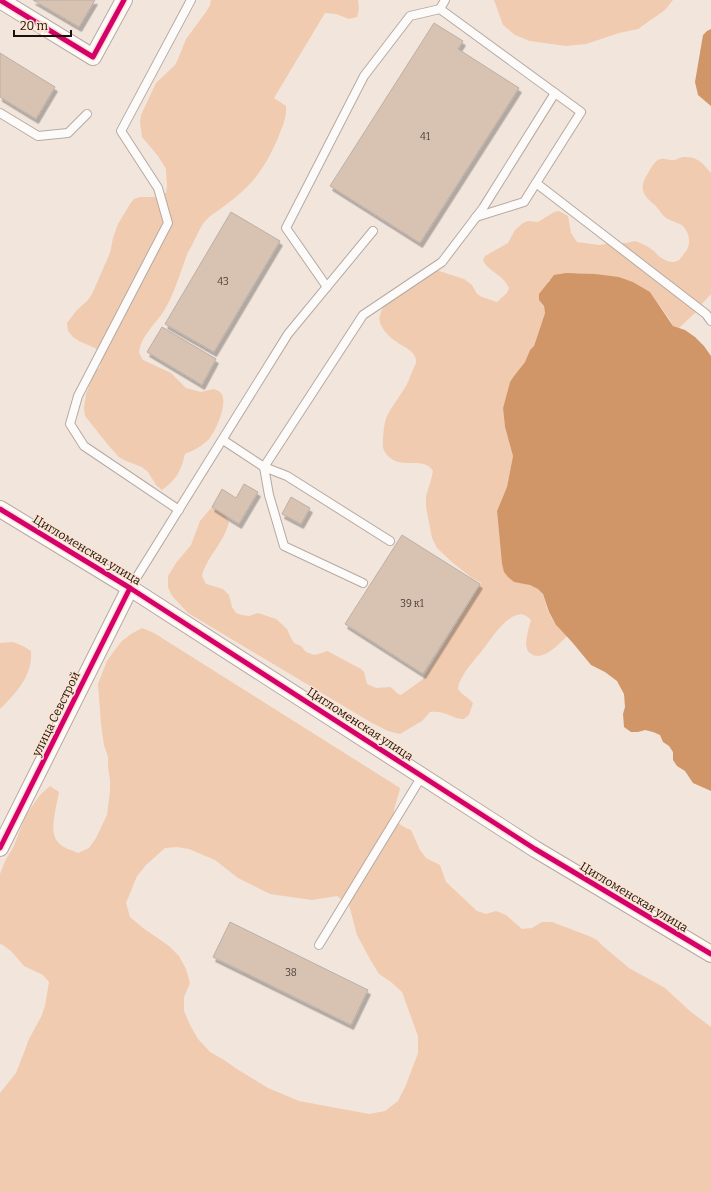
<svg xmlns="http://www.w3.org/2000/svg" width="711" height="1192" font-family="Bitter,serif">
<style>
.green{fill:#f0cbaf;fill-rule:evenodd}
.water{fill:#d09667}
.building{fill:#d8c2b2;stroke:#bab0a8;filter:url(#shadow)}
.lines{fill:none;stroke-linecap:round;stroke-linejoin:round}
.service-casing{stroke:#b4aaa3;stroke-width:10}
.minor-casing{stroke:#b4aaa3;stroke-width:18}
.service{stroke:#fdfbfa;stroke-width:8}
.minor{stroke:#fdfbfa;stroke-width:16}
.cycleway-casing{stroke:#fce3d2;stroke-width:8}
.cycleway{stroke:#d6006c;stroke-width:5}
.labels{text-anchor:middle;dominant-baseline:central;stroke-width:3;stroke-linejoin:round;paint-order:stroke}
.number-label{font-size:10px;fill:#4a3e36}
.street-label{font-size:12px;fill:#1a120c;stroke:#fce3d2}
</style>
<defs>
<filter id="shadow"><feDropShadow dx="2.5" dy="4.5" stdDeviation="0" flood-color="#0004"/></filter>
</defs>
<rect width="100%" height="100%" fill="#f2e5dc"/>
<!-- green -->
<g class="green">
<path d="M 211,0 L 358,0 L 359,9 L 357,17 L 349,19 L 336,14 L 325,13 L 274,98 L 286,106 C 287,118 282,127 278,138 C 266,166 253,185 228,203 C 221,209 213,213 206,220 C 198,229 195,242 188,252 C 181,270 175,292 165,309 C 156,324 141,335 139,353 L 143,360 L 171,373 L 186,388 L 201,392 L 214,389 C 216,390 219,391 220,392 C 230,401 215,434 207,441 C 200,447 193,451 185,454 C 181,471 176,480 162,490 L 156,485 L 148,472 L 142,467 L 126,461 L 119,457 L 109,446 L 85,416 L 84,408 L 86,394 L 92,379 L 95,372 L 100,367 L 101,360 L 100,353 L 95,348 L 79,341 L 73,337 L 68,331 L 67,323 L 76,311 L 88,300 L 92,294 L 110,253 L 113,238 L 118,224 L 130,204 L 134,199 L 140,197 L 154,197 L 166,193 L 167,186 L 166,169 L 158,156 L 142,137 L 140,122 L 141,115 L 156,83 L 175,65 L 178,59 L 186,39 L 206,12 L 210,5 Z"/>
<polygon points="494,0 673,0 665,10 638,29 619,33 586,44 566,46 530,41 515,35 503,25"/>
<path d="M 682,157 C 697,156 702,162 711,173 L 711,294 L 700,306 L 696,312 L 679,328 L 673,326 L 670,320 L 650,292 L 633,282 L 619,277 L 578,273 L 549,280 L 539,300 L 544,306 L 545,313 L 534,346 L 530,350 L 525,362 L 514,376 L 510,382 L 503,408 L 505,427 L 513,456 L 507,487 L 497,511 L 502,564 C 509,588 523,578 538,589 C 545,594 545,604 548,611 C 553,621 558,629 567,636 C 559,644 542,663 530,653 C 527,651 527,648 526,645 C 526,637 529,627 531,620 C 527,616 523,613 517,615 C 504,618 489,642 481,652 C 475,659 470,665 465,672 L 459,683 L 458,689 C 462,695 468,697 473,703 L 469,715 L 464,719 C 451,719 447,710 430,712 L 422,721 L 400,734 L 388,731 L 372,723 L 188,613 L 173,597 L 170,592 L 168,587 L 168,576 L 176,563 L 191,545 L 200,521 L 212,507 L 219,507 L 229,522 C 224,543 207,556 202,576 L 206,584 L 223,589 L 229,595 L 232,607 L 236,613 L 242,615 L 249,616 L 258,613 L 276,619 L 287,629 L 290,636 L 294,643 L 301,646 L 305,651 L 308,653 L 315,655 L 328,651 L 331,653 L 361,669 L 364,672 L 367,684 L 376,688 L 390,687 L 393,689 L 398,694 L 401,695 L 422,680 L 481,583 L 472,578 L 453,563 L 437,548 L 432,538 L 426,507 L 426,496 L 431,480 L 433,471 C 423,454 398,473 385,452 C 382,447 383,443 383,438 C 384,429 384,422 388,414 C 393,404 401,395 406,386 C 409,381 410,376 412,372 C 413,369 415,366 416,363 C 418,351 401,346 394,340 C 387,335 377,324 380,315 C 382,309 385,303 390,300 C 404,289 421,279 436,270 L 464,279 L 472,285 L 477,294 L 482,297 L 497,302 L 507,293 L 509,288 C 502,273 488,272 483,260 L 485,256 L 508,243 L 515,230 L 523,223 L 528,221 L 538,222 L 554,212 L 559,211 L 568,216 L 571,233 L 577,242 L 599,245 L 612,243 L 626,243 L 635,241 C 640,243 646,245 651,249 C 655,251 657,255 660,257 C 669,263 677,265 683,255 C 685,252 687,251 688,247 C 691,240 688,233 684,227 C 679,222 671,222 665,217 C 661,214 659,209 655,205 C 644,196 638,189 647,175 C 650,170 653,163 658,160 C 663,157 668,160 673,160 C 676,160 679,158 682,157 Z"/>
<path d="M 142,628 L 154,633 L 400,788 C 396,809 384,820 411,830 L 420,850 L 426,858 L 440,865 L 446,882 L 477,911 L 486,914 L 496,911 L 506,915 L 522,929 L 532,928 L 542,922 L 552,922 L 589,936 L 597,940 L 604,947 L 629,968 L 665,988 L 691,1012 L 711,1027 L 711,1192 L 0,1192 L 0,1093 L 16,1073 L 25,1050 L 29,1039 L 41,1017 L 45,1006 L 49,982 L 43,975 L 24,966 L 11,951 L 3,945 L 0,944 L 0,874 L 6,859 L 13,848 L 26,815 L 40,795 L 50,786 L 59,792 C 57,805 48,832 58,842 C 62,848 72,850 78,853 L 89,848 L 96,838 L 107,815 L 110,791 L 110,780 L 108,767 L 108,757 L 104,745 L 101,724 L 98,684 L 107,661 L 114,651 L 122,641 L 131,634 ZM 177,847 L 189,849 L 215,860 L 238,878 L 270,894 L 312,900 L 337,896 L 349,905 L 357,935 L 371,961 L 379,974 L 391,982 L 402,992 L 418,1036 L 418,1053 L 406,1085 L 398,1101 L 385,1111 L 369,1114 L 299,1101 L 268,1088 L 237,1069 L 224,1060 L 210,1052 L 198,1039 L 190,1025 L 184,1011 L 184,997 L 190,983 L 186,969 L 179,956 L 169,946 L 143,928 L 130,917 L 126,903 L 137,876 L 146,865 L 165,848 Z"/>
<path d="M 13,642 L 23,646 L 31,651 C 33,675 16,693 0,709 L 0,643 Z"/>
</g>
<!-- water -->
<g class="water">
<polygon points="711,29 711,106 698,95 695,82 703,35 707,31"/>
<polygon points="566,273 595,274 619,277 633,282 650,292 673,326 685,330 695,337 704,346 711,356 711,791 693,783 685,771 677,766 673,760 673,752 669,746 663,742 660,735 653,732 645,730 638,732 631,732 624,727 623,714 625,707 624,694 617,681 605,672 591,665 572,642 556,625 549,612 543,594 538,589 530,585 514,582 508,577 504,572 502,564 497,511 507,487 513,456 505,427 503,408 510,382 514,376 525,362 530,350 534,346 545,313 544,306 539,300 539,294 554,275"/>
</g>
<!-- building -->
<g class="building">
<polygon points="33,0 95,0 79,27"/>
<polygon points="434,23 463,41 458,49 519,88 420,243 330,186"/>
<polygon points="0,53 55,87 36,119 0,97"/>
<polygon points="231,212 280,241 214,352 165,324"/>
<polygon points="162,327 216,359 202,385 147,352"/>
<polygon points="244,484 258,492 239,524 212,507 222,489 236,498"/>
<polygon points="291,497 310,508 301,524 282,514"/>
<polygon points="402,535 480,584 423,674 345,624"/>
<polygon points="230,922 368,990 351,1025 213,957"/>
</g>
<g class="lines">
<defs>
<g id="service">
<polyline points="440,9 445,0"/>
<polyline points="0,113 38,136 68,133 87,114"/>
<polyline points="536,183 706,314 711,321"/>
<polyline points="327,287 286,228 364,76 410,16 440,9 581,112 524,202 476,217"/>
<polyline points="223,440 264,467 363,315 442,262 483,208 555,93"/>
<polyline points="264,467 269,495 284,546 363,583"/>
<polyline points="264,467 287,476 390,541"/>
<polyline points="179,510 84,446 70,424 78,396 168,223 158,188 121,131 191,0"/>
<polyline points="130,588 288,334 373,231"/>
<polyline points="319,945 422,776"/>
</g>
<g id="minor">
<polyline points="0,0 93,57 124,0"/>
<polyline points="0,509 130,588 535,849 711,954"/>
<polyline points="0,848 130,588"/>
</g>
</defs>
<!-- service casing -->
<use href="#service" class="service-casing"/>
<!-- minor casing -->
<use href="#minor" class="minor-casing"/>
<!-- service -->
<use href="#service" class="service"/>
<!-- minor -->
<use href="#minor" class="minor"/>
<defs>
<g id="cycleway">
<polyline points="0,0 93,57 124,0"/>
<polyline points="0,509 130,588 535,849 711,954"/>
<polyline points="0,848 130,588"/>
</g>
</defs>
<!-- cycleway casing -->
<use href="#cycleway" class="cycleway-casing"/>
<!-- cycleway -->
<use href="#cycleway" class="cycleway"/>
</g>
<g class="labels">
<!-- number labels -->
<g class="number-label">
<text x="425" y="137">41</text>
<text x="223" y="282">43</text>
<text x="412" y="604">39 к1</text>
<text x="291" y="973">38</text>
</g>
<!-- street labels -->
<g class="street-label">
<text transform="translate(87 550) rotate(31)">Цигломенская улица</text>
<text transform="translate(56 714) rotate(-64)">улица Севстрой</text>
<text transform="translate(360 724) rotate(33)">Цигломенская улица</text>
<text transform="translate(634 897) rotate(31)">Цигломенская улица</text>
</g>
</g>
<!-- scale -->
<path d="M14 30v6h57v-6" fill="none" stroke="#1a120c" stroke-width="2"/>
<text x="20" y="30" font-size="12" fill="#1a120c" stroke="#fce3d2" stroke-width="3" paint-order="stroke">20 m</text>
</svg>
